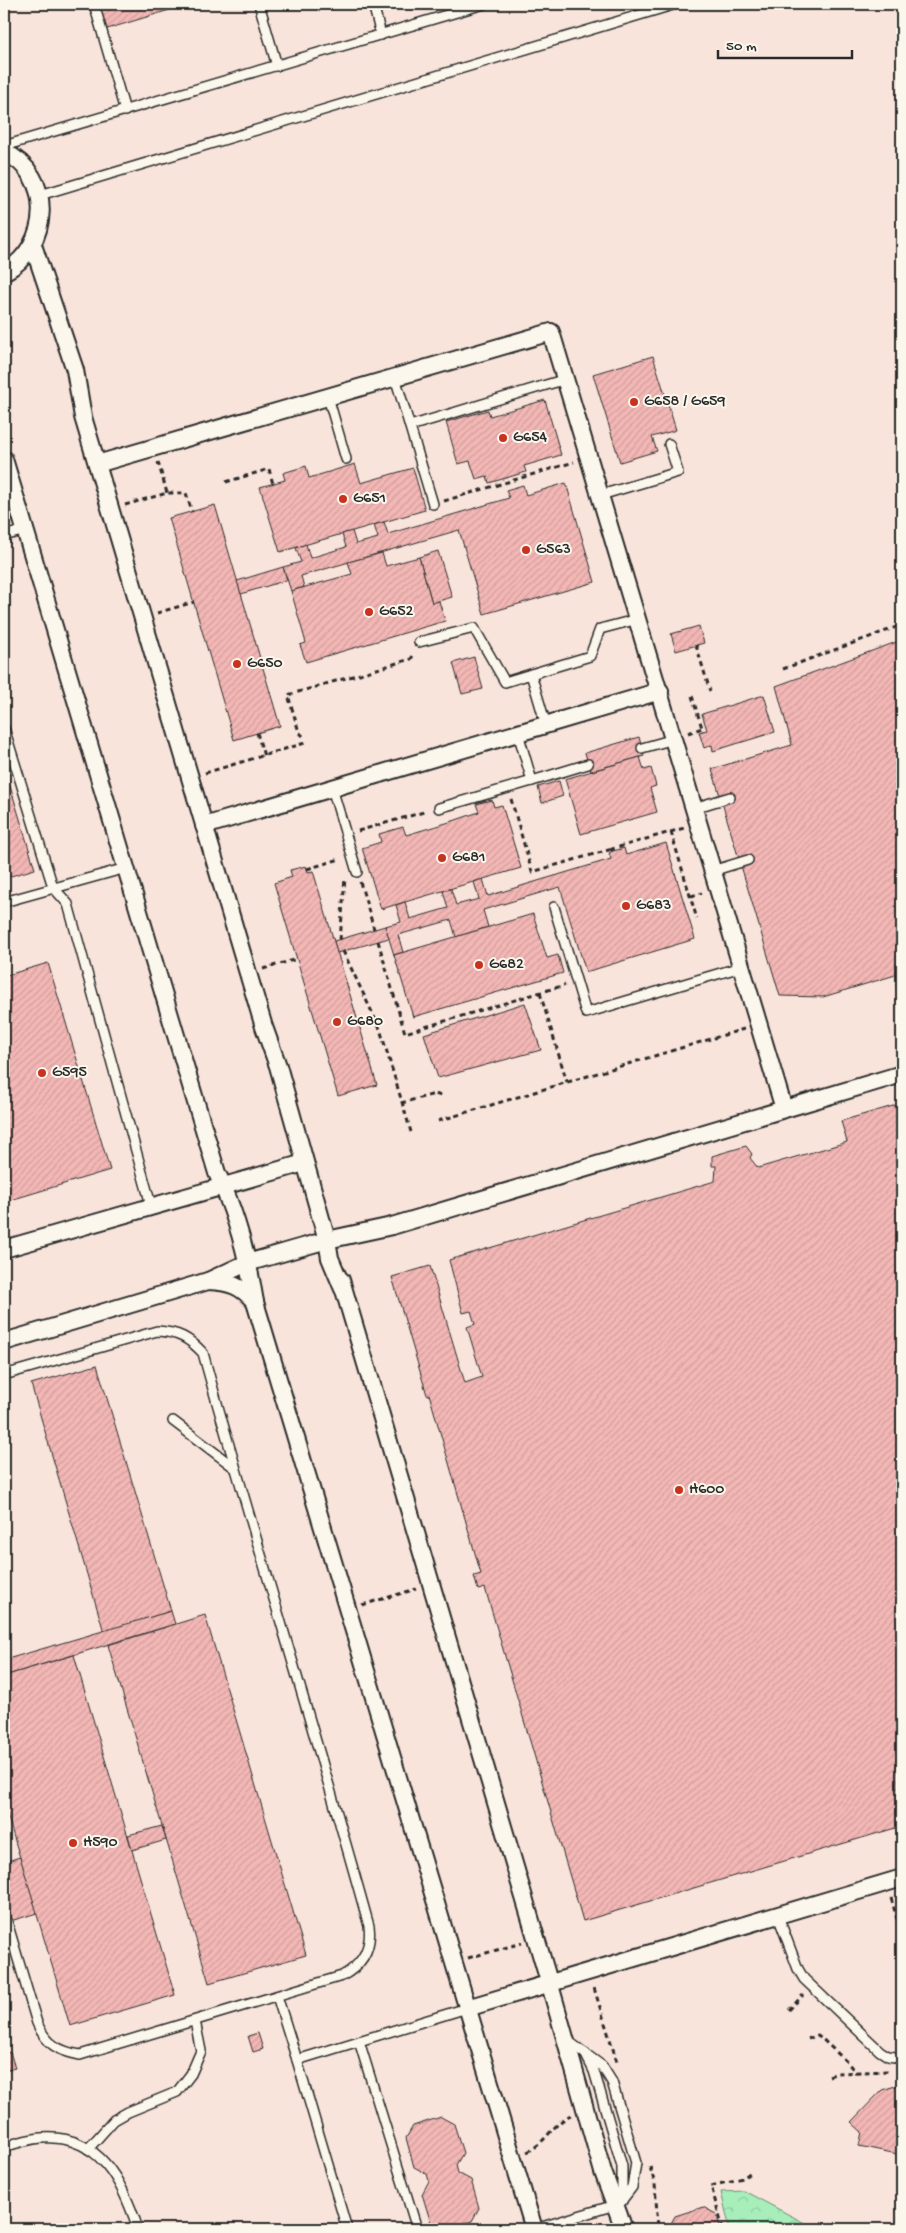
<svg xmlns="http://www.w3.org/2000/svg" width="906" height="2233" font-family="'Gochi Hand',sans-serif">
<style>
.forest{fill:url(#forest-crowns);stroke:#698c73}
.building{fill:url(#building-hatch);stroke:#2b2b2b}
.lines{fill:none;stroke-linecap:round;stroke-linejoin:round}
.service-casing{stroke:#2b2b2b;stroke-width:12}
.minor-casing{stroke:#2b2b2b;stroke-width:20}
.path{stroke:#2b2b2b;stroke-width:3;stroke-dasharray:5 4;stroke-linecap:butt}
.service{stroke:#fbf7ec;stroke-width:9}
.minor{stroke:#fbf7ec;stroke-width:16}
.poi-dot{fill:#c8321e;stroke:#fbf7ec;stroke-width:2}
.labels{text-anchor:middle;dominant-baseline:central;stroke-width:4;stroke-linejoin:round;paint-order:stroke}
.poi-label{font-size:16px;fill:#2b2b2b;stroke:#fbf7ec;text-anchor:start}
</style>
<defs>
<pattern id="forest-crowns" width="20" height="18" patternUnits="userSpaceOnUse" patternTransform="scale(1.25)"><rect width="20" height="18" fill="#a7eebb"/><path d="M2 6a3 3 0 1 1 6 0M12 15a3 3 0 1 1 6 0" fill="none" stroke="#90cca1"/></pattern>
<pattern id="building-hatch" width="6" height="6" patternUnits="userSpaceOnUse" patternTransform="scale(1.25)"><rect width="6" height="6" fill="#f3b7b5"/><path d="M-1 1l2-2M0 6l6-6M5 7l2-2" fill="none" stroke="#d09e9c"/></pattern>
</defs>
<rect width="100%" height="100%" fill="#f9e4dc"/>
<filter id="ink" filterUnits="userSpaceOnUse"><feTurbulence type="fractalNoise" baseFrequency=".02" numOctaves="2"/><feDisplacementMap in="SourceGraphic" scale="10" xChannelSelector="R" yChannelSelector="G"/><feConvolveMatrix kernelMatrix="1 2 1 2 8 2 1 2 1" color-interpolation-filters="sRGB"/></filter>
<g filter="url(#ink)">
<!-- forest -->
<polygon class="forest" points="744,2191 816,2229 730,2229 721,2192"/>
<!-- building -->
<g class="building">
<polygon points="95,4 189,4 104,30"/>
<polygon points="653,356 676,430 652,437 657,451 620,462 593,374"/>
<polygon points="545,400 561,455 524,466 526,472 489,483 487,476 476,479 470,461 458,464 446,422 488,410 490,416"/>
<polygon points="355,464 361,483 413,468 425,510 280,552 260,487 285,480 283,473 306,466 309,478"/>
<polygon points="566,483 595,582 484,614 459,530 301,576 304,587 291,591 283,567 301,562 296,548 306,544 310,558 346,547 342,534 352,531 356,544 378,538 374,525 384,522 388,534 509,498 506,490 523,485 526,495"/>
<polygon points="215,505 280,726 234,740 169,518"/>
<polygon points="438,551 452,597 432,603 419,557"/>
<polygon points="382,553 386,566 419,557 432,603 439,601 445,621 306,662 300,645 306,643 291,591 352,574 348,562"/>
<polygon points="283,567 287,580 241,594 237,581"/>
<polygon points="699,626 704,643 676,651 671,634"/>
<polygon points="902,640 902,973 823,997 780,996 712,769 792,745 776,686"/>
<polygon points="474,657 483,689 462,694 453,663"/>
<polygon points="764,695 775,732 713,751 712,745 704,748 699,732 707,730 702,714"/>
<polygon points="639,737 644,756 591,771 585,753"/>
<polygon points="640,757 644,770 651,768 656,786 650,788 657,812 581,834 565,779"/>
<polygon points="4,766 35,869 4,878"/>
<polygon points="559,781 563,796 542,803 538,787"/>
<polygon points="492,800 494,807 502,805 521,868 381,909 362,848 381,842 379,834 403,827 406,835 453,821 479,812 476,804"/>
<polygon points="666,843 695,939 586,972 560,887 483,910 488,927 456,937 451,920 398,935 403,952 394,955 385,926 401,922 396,905 405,902 410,919 448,908 443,891 451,889 456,905 479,899 474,882 483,879 488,896 611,859 609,853 613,851 624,848 626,855"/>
<polygon points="306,866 308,872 313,871 377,1085 338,1096 274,883 292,877 290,870"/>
<polygon points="533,914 547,958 558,955 563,973 413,1017 394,955"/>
<polygon points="385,926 389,938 337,953 334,941"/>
<polygon points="48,963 110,1170 4,1202 4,976"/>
<polygon points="525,1003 541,1050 438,1078 424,1034"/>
<polygon points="900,1104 902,1110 902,1826 583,1921 485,1588 478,1590 474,1576 481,1574 429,1394 427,1395 392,1277 430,1266 465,1383 482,1377 467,1327 475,1324 471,1311 463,1313 449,1260 715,1181 716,1166 712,1166 712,1156 746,1146 752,1154 750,1158 758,1168 847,1142 841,1121"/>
<polygon points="97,1365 171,1611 104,1632 31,1384"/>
<polygon points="171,1611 175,1624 4,1676 4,1660"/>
<polygon points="205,1615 306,1955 209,1983 108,1645"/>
<polygon points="74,1655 175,1995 70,2026 4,1804 4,1676"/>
<polygon points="162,1826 166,1840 132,1850 128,1835"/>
<polygon points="20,1857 37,1913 4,1923 4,1862"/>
<polygon points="258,2033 263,2049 253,2052 248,2036"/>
<polygon points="10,2052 15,2068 4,2071 4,2054"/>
<polygon points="902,2084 902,2155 859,2146 862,2132 851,2122 882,2090"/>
<polygon points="441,2117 454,2124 463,2153 456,2165 458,2173 471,2180 479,2208 472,2221 444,2229 431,2223 422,2194 429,2181 427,2174 414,2167 406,2138 413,2126"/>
<polygon points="703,2207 716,2214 721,2229 668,2229 675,2216"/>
</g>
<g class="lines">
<defs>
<g id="service">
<polyline points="94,4 125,111"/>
<polyline points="259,4 277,66"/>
<polyline points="373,4 381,35"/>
<polyline points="4,146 484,4"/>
<polyline points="40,195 676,4"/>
<polyline points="395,377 433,504"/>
<polyline points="328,397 346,459"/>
<polyline points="410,426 566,379"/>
<polyline points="601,495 678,472 669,444"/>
<polyline points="4,536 25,530"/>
<polyline points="419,642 474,628 505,682 590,656 600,629 638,619"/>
<polyline points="531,674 546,725"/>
<polyline points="4,728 53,887 68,904 151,1205"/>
<polyline points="518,733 532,781 588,764"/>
<polyline points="642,748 674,739"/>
<polyline points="332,788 357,872"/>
<polyline points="439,808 532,781"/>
<polyline points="694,808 730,797"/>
<polyline points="712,871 748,860"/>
<polyline points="4,902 126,868"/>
<polyline points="554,907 586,1013 741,967"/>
<path d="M 4,1375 L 157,1331 C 178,1332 189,1338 203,1353 C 256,1545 316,1734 369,1926 C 372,1949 362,1965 342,1976 L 80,2055 C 58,2051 46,2044 37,2023 L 4,1912"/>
<polyline points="173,1421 235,1468"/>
<polyline points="778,1916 798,1969 804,1979 880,2051 888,2056 902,2058"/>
<polyline points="277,1996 297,2060 467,2008"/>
<polyline points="359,2041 417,2229"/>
<polyline points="568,2041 602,2066 612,2082 636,2163 632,2187 622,2200"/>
<polyline points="297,2060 347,2229"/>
<path d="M 4,2147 C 16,2143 28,2139 41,2138 C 100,2133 123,2183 138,2229"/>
<polyline points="88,2149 114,2120 128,2112 177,2092 191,2074 201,2051 195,2021"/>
<polyline points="535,2229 615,2205 622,2201 622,2166 594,2071 585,2053"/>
</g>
<g id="minor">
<path d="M 4,152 C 55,175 51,247 4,272"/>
<polyline points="33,245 75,370 83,417 264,1027 278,1066 327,1240 330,1258 343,1289"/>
<path d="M 4,459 L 217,1173 C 236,1213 248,1258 255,1302 L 534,2229"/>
<polyline points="97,464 551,332 784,1109"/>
<polyline points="204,826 660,691"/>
<polyline points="4,1249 304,1163"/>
<polyline points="341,1280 550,1985 603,2172 624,2229"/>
<path d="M 208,1281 C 229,1282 241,1285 255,1302"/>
<polyline points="4,1342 208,1281 247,1263 327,1240 392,1226 902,1074"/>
<polyline points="467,2008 902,1878"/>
</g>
</defs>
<!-- service casing -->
<use href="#service" class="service-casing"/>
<!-- minor casing -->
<use href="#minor" class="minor-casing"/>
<!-- path -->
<g class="path">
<polyline points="158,462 167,493"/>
<polyline points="226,482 269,469 273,484"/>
<polyline points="444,501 574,462"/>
<polyline points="125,505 167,493 186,493 192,512"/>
<polyline points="157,613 194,602"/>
<polyline points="696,645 710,691"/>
<polyline points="783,669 902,625"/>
<polyline points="692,696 703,731"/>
<polyline points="257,733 264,756"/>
<polyline points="688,733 702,728"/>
<polyline points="303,736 299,732 288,695 411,659 414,654"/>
<polyline points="205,773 305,743"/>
<polyline points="511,799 532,872 612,849"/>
<polyline points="358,831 427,811"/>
<polyline points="671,832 697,919"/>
<polyline points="613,851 612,849 684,828"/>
<polyline points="307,869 340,859"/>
<polyline points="360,882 374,929"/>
<polyline points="691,896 702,893"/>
<polyline points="340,940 345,878"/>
<polyline points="378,941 405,1033 565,985"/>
<polyline points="343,951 380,1029 411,1132"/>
<polyline points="263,969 297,959"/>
<polyline points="897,985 902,1001"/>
<polyline points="540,993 567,1082"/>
<polyline points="401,1103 435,1094 441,1096"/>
<polyline points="438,1121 744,1029"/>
<polyline points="362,1605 416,1589"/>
<polyline points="891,1898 902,1936"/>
<polyline points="468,1958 522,1943"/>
<polyline points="594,1988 618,2065"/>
<polyline points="789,2010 803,1995"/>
<polyline points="808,2039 818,2035 848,2063 856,2073"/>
<polyline points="829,2076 837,2073 889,2071"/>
<path d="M 527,2152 C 545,2144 553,2123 571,2115"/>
<polyline points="650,2167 655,2184 658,2229"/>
<polyline points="723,2229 711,2186 743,2178 751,2172"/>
</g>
<!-- service -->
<use href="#service" class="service"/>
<!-- minor -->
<use href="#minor" class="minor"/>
</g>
</g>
<!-- markers -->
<g class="poi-dot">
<circle cx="634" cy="402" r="5"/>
<circle cx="503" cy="438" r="5"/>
<circle cx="343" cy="499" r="5"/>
<circle cx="526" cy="550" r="5"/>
<circle cx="369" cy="612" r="5"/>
<circle cx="237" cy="664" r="5"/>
<circle cx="442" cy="858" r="5"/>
<circle cx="626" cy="906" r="5"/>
<circle cx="479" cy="965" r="5"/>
<circle cx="337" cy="1022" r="5"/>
<circle cx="42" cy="1073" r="5"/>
<circle cx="679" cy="1490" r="5"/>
<circle cx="73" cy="1843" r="5"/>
</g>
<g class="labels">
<!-- poi labels -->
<g class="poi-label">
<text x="644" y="402">G658 / G659</text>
<text x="513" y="438">G654</text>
<text x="353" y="499">G651</text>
<text x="536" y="550">G563</text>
<text x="379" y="612">G652</text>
<text x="247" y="664">G650</text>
<text x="452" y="858">G681</text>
<text x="636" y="906">G683</text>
<text x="489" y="965">G682</text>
<text x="347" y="1022">G680</text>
<text x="52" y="1073">G595</text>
<text x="689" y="1490">H600</text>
<text x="83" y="1843">H590</text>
</g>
</g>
<!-- margin -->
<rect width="906" height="2233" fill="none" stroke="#fbf7ec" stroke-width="20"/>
<rect x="10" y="10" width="886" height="2213" fill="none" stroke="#2b2b2b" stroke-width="2" filter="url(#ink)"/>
<!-- scale -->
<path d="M718 50v8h134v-8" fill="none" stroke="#2b2b2b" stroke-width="2.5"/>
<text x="726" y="50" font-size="15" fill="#2b2b2b" stroke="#fbf7ec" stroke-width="4" paint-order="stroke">50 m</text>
</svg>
